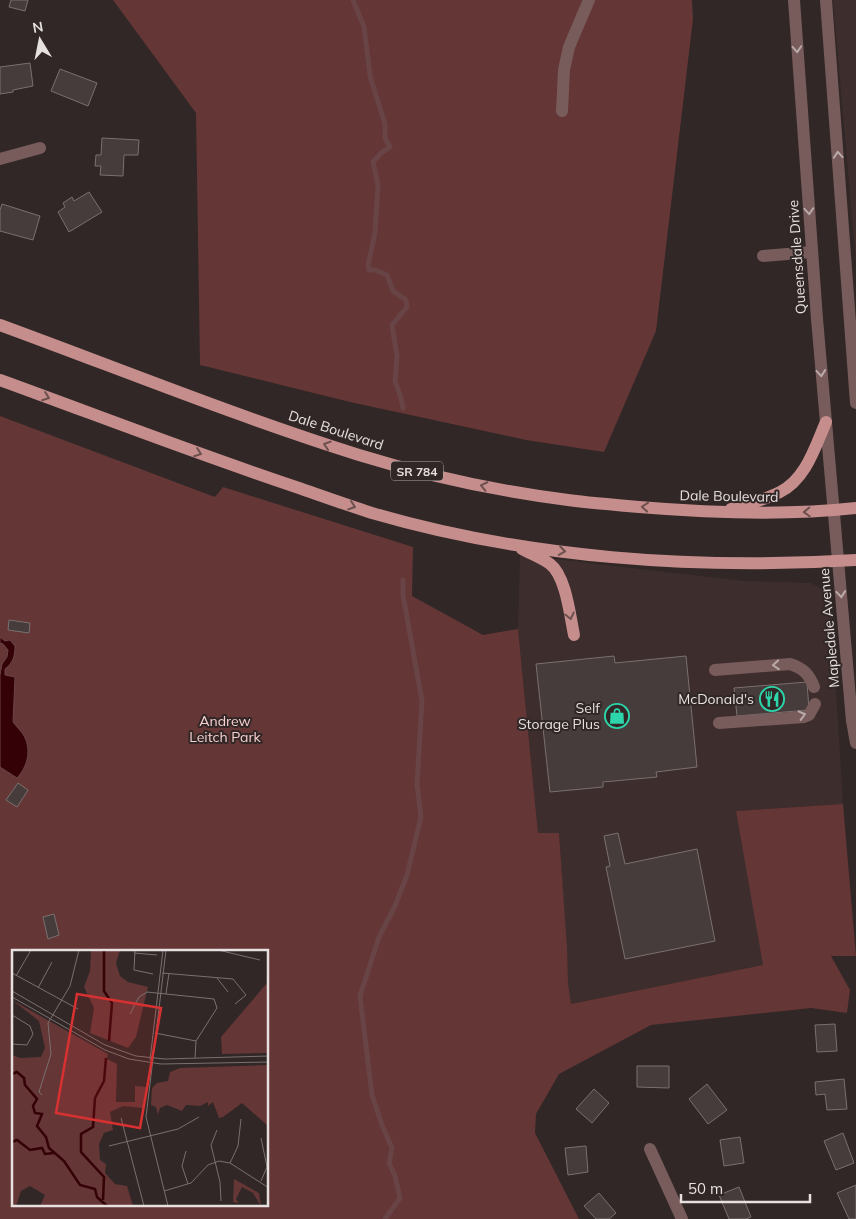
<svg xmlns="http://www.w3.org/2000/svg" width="856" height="1219" font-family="Mulish,sans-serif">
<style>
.built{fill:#3e2d2d}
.green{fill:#653636;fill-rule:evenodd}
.water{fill:#340106;stroke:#694447}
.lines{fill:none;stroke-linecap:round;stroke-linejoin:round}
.stream{stroke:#694447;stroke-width:5}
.building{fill:#463c3b;stroke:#7b7070}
.minor{stroke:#785c5b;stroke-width:12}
.major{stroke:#c58d8b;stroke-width:12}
.oneway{stroke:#baabaa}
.oneway2{stroke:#6c504e}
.labels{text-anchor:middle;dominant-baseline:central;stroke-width:4;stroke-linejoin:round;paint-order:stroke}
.shield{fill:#302726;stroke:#afa8a8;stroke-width:1}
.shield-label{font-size:12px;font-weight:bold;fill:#e6e0df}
.street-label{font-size:14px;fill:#e6e0df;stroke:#302726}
.poi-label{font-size:14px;fill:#e6e0df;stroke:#302726;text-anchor:end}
.park-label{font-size:14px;fill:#f7cfce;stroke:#302726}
.inset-river{fill:none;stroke:#340106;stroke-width:2.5}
.inset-road{fill:none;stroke:#797170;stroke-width:1}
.view{fill:#d73131;fill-opacity:0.15;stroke:#d73131;stroke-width:2.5}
.inset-edge{fill:none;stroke:#e6e0df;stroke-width:2.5}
</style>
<rect width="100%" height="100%" fill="#302726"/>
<!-- built -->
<g class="built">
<polygon points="833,0 856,0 856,263"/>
<polygon points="520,555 744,581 811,583 830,593 843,804 736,811 764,965 571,1004 568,983 559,833 538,833 518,629"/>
</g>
<!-- green -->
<g class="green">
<polygon points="113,0 692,0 693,19 656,331 604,452 526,440 350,402 200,365 196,113"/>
<path d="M 0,416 L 215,497 L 223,487 L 413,547 L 412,596 L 483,635 L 518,629 L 538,833 L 559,833 L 567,948 L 568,983 L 571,1004 L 763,965 L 736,811 L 843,804 L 856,956 L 831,956 L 850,990 L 847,1013 L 811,1008 L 651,1025 L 559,1074 L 536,1114 L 535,1133 L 579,1219 L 0,1219 ZM 14,952 L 268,952 L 268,1205 L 14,1205 Z"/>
</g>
<!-- water -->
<path class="water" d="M 0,637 L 5,641 L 10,640 L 15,646 C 15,656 13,663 5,669 L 5,675 L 15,677 L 13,722 C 16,726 20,730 23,734 C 32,749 28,766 17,778 L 0,767 L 0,675 L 2,664 L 7,657 L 8,650 L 3,644 L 0,643 Z"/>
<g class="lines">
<!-- stream -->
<g class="stream">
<polyline points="353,0 364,27 370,76 385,124 385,138 390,147 381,153 373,162 378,185 375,233 368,265 369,270 375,270 387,275 393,291 406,300 407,307 392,325 397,356 395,381 401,398 403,408"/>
<polyline points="385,1219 400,1198 395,1176 389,1163 392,1148 382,1125 372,1095 360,996 379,937 395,906 407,875 421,817 417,784 422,701 403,595 403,580"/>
</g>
</g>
<!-- building -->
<g class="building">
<polygon points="11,0 28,0 25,11 9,7"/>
<polygon points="30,63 33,86 13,90 13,92 0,94 0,67"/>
<polygon points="60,69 97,83 88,106 51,91"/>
<polygon points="102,138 139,140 138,155 124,155 123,176 100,175 101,166 95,166 96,155 101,155"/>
<polygon points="89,192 102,212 69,232 58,212 65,207 63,203 72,197 74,201"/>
<polygon points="2,204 40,216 33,240 0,231 0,210"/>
<polygon points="9,620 30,623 29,633 8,630"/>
<polygon points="614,656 615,663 686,656 697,767 656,772 657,777 603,782 603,787 550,792 536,664"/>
<polygon points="807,682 809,710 737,716 734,688"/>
<polygon points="18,783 28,790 17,807 6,800"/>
<polygon points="618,833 625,864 697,849 715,941 625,959 606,867 610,866 604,836"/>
<polygon points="54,914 59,935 48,939 43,917"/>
<polygon points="835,1024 837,1051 817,1052 815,1025"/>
<polygon points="637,1066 669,1066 669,1088 637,1087"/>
<polygon points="844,1079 847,1109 827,1110 825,1094 816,1095 815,1082"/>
<polygon points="707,1084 727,1110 708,1124 689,1099"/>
<polygon points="594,1089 609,1103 592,1123 576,1109"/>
<polygon points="843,1133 854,1163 836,1170 824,1141"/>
<polygon points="740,1137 744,1163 724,1166 720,1140"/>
<polygon points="586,1146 588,1172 568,1175 565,1148"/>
<polygon points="856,1185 856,1219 849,1219 837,1193"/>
<polygon points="739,1187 751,1217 746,1219 729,1219 719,1195"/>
<polygon points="599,1193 616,1213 609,1219 596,1219 584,1206"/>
</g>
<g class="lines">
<!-- minor -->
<g class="minor">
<polyline points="794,0 817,319 852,721 856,743"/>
<polyline points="826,0 856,403"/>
<polyline points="562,111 564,70 569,47 589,0"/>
<polyline points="0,159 40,148"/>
<polyline points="763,256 812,252"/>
<path d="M 715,670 L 790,664 C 803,668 809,674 814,687"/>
<polyline points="719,723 804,717 809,715 815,704"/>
<polyline points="650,1149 682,1219"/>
</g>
<!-- major -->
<g class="major">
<path d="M 0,325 C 120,369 238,417 359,455 C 427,476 498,491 568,500 C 591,503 615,505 639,507 C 711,513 784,516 856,508"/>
<path d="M 0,380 C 99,416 197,454 296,487 C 322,496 347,505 372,513 C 526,558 696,570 856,560"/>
<path d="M 731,509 C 747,504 765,500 780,492 C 806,479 815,447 826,422"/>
<path d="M 522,549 C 531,554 542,558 550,564 C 566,576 570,616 574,635"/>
</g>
</g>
<!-- one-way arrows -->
<defs><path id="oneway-chevron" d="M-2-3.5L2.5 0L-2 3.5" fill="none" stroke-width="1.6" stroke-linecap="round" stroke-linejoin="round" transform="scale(1.25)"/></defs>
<g class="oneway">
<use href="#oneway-chevron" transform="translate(797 49) rotate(86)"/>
<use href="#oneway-chevron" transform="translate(838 155) rotate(-94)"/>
<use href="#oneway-chevron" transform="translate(809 211) rotate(86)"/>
<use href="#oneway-chevron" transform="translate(821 373) rotate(85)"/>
<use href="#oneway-chevron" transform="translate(841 594) rotate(85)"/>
<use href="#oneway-chevron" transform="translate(776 665) rotate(176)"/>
<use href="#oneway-chevron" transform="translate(802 715) rotate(-14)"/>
</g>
<g class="oneway2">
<use href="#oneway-chevron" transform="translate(46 397) rotate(20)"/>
<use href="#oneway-chevron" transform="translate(327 445) rotate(-162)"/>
<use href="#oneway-chevron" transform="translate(198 453) rotate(20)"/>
<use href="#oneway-chevron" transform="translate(484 486) rotate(-168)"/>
<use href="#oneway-chevron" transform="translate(352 506) rotate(19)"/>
<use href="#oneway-chevron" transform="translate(645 507) rotate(-175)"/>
<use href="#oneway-chevron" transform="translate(807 512) rotate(178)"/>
<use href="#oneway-chevron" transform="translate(562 551) rotate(8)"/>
<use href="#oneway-chevron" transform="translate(570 616) rotate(77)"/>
</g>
<!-- icons -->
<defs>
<symbol id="restaurant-ring" viewBox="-11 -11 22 22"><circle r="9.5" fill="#302726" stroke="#2dd5ab" stroke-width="1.5"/><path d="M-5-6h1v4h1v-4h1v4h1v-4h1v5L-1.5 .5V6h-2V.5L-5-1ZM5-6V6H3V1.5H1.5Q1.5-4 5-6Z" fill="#2dd5ab"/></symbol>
<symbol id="shop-ring" viewBox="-11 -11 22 22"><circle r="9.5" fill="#302726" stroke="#2dd5ab" stroke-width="1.5"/><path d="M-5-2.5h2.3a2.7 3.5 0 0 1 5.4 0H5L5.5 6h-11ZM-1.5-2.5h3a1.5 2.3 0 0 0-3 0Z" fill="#2dd5ab"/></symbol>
</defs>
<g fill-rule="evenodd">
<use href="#restaurant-ring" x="758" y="685" width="28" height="28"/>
<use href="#shop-ring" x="603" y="702" width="28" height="28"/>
</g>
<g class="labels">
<!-- shield labels -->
<rect class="shield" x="391" y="461.5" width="52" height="19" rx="4"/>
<g class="shield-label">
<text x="417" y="471">SR 784</text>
</g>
<!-- street labels -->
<g class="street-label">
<text transform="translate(797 257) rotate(-94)">Queensdale Drive</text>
<text transform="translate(336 430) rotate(18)">Dale Boulevard</text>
<text transform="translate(729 496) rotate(1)">Dale Boulevard</text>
<text transform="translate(829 628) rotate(-95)">Mapledale Avenue</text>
</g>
<!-- poi labels -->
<g class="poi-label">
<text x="754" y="699">McDonald's</text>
<text x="600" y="708">Self<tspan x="600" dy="16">Storage Plus</tspan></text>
</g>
<!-- park labels -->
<g class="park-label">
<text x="225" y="721">Andrew<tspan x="225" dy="16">Leitch Park</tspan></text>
</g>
</g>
<!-- overview -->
<g transform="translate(12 950)">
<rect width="256" height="256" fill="#302726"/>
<path d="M 79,0 L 108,0 L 104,13 L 108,26 L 116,32 L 136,37 L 124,87 L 116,98 L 78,83 L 82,58 L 72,37 L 78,21 ZM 255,33 L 255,103 L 210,104 L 209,87 ZM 0,50 L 96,104 L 95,109 L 105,114 L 104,152 L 123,152 L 123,136 L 134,137 L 131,158 L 111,156 L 98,162 L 101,180 L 92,183 L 87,194 L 88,210 L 94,214 L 93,223 L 103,234 L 115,236 L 121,256 L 28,256 L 33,245 L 18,236 L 9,241 L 4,256 L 0,256 L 0,105 L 8,108 L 29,107 L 33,98 L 27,71 ZM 256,115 L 256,176 L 230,153 L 211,167 L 207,168 L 201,152 L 196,156 L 196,152 L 188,156 L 174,155 L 170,161 L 155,155 L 148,158 L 146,165 L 144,157 L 139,155 L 140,138 L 145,133 L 156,131 L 158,122 L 168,118 ZM 222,229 L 247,243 L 249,256 L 241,243 L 230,237 L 224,249 L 227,253 L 221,252 Z" fill="#653636"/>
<path class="inset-river" d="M 92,0 L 92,41 L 100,53 L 97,91M 0,124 L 5,122 L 12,128 L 13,135 L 25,149 L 21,156 L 23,163 L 30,164 L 25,176 L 34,187 L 37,198 L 52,211 L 68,235 L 83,239 L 85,247 L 95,256M 0,192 L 5,190 L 18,200 L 30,198 L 33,204 L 42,203M 91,250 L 92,227 L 69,202 L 69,184 L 81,177 L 83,148 L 92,131 L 94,108"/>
<path class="inset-road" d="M 123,0 L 122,20 L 141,24M 154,0 L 134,167 L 156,256M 206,0 L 248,10M 122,3 L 145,5M 0,23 L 66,59M 150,23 L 221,29 L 234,45 L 223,54M 4,26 L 19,0M 205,28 L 216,42M 26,38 L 40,12M 0,41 L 93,95 L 124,106 L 153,109 L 257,106M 154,44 L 157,23M 0,47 L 93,100 L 117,109 L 149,114 L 257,112M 118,64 L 127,47 L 135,42 L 202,49 L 205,58 L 184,91 L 183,108M 0,65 L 18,76 L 21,84 L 15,95 L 0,94M 143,83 L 184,91M 138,110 L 151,0M 30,145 L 27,142 L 39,104 L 36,73 L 58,36 L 67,0M 109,168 L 132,256M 205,180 L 199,195 L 208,232 L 209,251M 97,196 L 166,179 L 187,167M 174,201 L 170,216 L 176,234M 218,213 L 226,196 L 229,169M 249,231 L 255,217 L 249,188M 152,241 L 179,233 L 196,215 L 207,211 L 218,213 L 257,238"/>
<path class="view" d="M 65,44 L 149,58 L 128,178 L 44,163 Z"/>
<rect width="256" height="256" class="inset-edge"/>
</g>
<!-- north arrow -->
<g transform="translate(40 40) rotate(350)" stroke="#302726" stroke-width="4" paint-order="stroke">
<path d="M0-4L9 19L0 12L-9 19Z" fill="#e6e0df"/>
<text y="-8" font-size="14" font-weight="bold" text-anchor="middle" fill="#e6e0df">N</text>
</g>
<!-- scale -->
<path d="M681 1194v8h129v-8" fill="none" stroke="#e6e0df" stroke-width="2.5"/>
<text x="688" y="1194" font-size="15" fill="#e6e0df" stroke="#302726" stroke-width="4" paint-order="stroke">50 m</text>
</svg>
